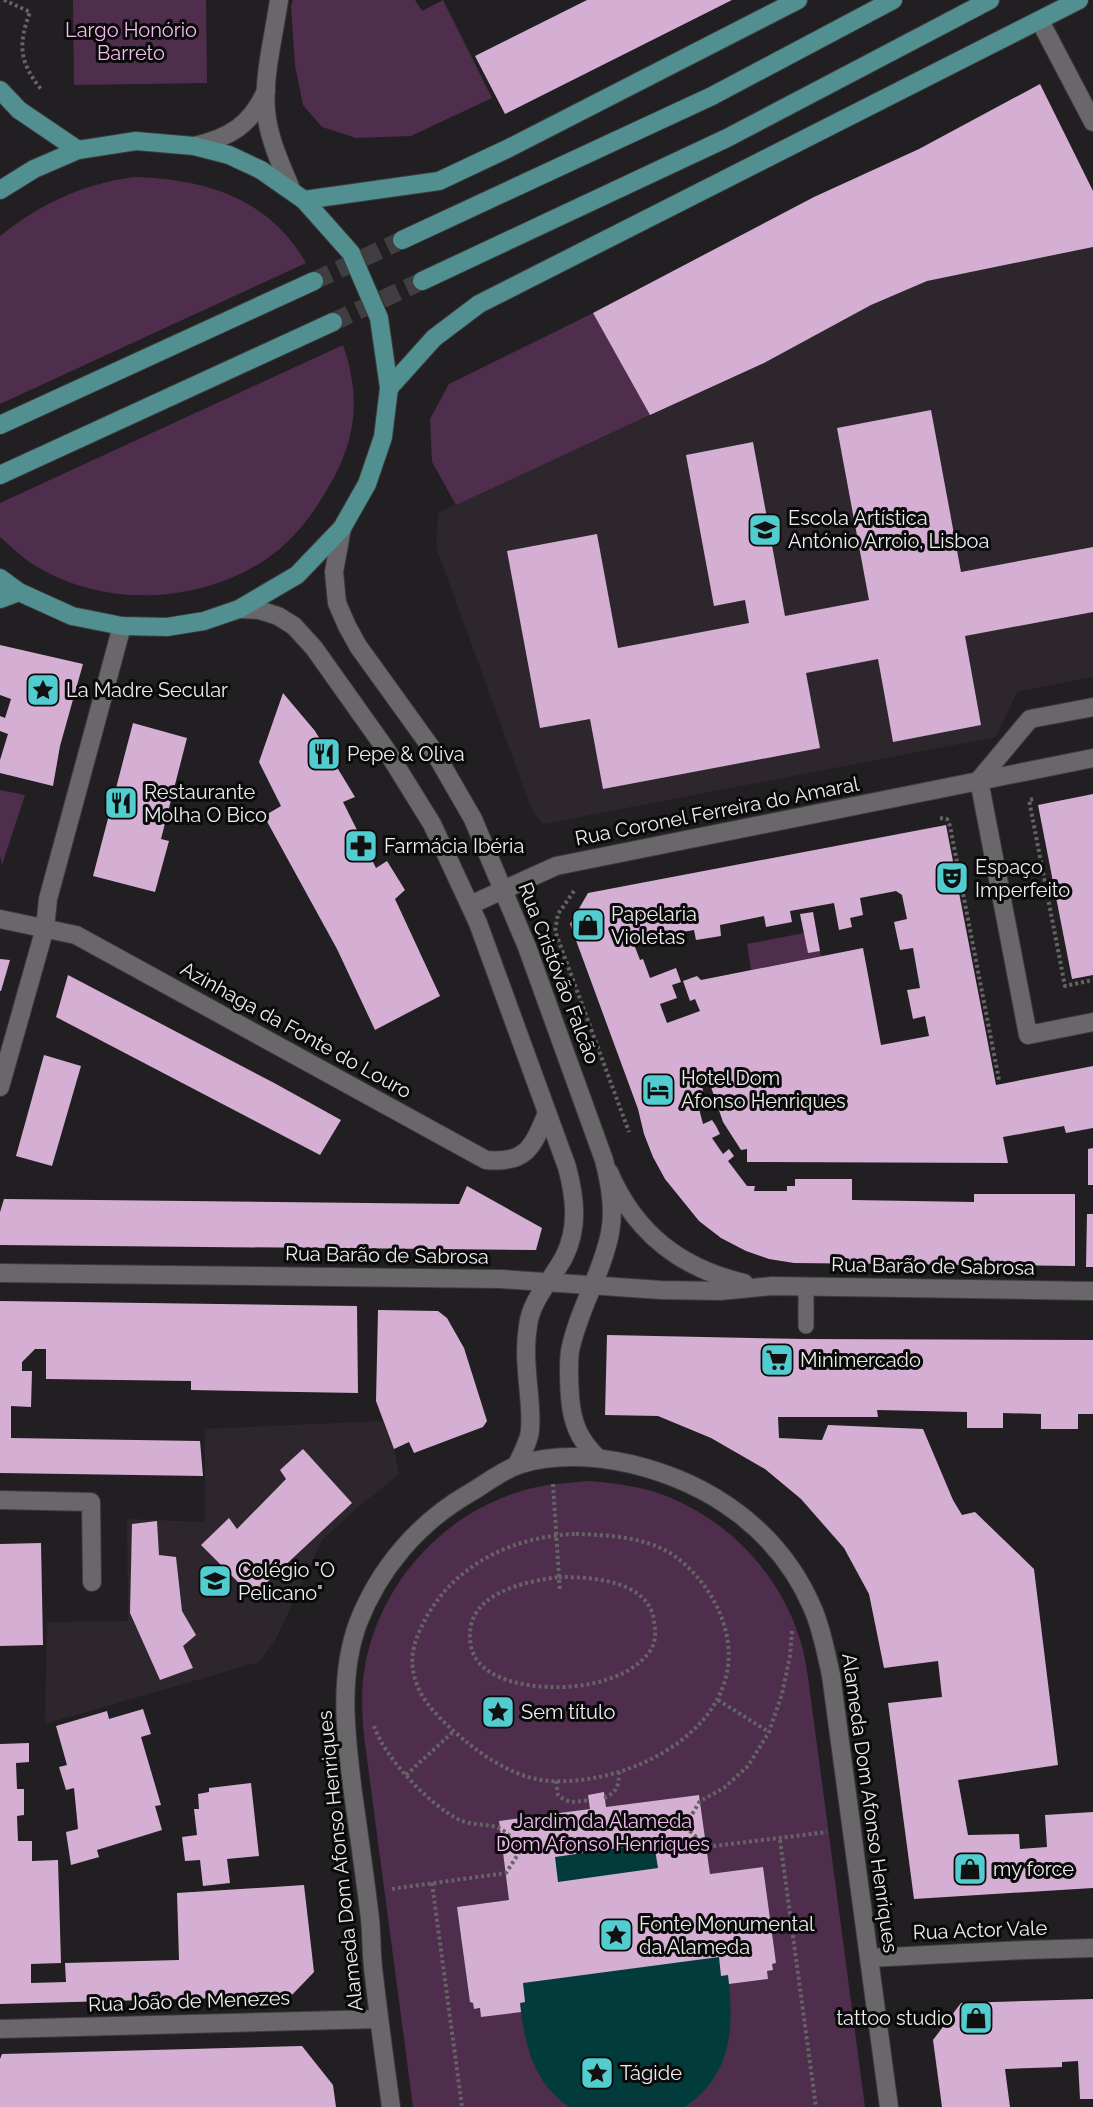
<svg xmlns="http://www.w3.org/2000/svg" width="1093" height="2107" font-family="Raleway,sans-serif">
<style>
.built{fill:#2d272d}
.green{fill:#4e2e4c}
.water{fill:#023b3c}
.building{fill:#d5aed3;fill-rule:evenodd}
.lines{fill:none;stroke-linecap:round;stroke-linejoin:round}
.primary-tunnel{stroke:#403e40;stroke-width:18;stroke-dasharray:18 9;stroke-linecap:butt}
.lane-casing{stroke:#3d3b3d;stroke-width:17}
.street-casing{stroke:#3d3b3d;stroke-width:20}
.secondary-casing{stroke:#3d3b3d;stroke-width:20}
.primary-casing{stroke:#3d3b3d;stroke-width:20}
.path{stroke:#656365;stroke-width:4;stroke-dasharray:3 3;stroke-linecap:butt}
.lane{stroke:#696769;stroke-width:15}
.street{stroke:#696769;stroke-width:18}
.secondary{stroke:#696769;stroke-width:18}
.primary{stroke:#518f91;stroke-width:18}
.labels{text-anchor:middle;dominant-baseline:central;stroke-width:6;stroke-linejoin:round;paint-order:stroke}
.park-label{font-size:20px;fill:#f5bcf2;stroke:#0a0a0a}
.poi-label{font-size:20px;fill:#eeedee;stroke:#0a0a0a;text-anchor:start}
.street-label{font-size:20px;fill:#eeedee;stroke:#0a0a0a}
</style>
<rect width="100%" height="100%" fill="#211f21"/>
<!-- built -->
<g class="built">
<polygon points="1093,247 1093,677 1017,692 996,737 543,824 532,810 436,547 438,513 764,363 871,305 927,281"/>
<polygon points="383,1421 394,1449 399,1474 356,1509 322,1540 275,1641 259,1662 45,1724 47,1622 128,1621 127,1519 205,1522 205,1429"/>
</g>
<!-- green -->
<g class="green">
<polygon points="73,0 206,0 207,83 74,85"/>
<polygon points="293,0 415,0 422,11 443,0 492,98 411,136 356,138 322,127 303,105 295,65 291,6"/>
<path d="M 134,177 C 205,179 269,198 306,263 L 0,404 L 0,236 C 40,204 82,184 134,177 Z"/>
<polygon points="593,313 650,415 456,505 432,462 430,419 449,384"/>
<path d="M 343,345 C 362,400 356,443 325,493 C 310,519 290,543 265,560 C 199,603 108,608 39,568 C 24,560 13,548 0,537 L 0,503 Z"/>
<polygon points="0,790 25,795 2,865 0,856"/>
<polygon points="804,933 808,952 820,951 821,956 751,970 747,944"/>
<path d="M 589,1481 C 610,1483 631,1485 652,1491 C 724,1514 782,1573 802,1646 C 805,1656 806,1667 808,1677 L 865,2107 L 413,2107 L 364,1736 C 362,1715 361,1693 364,1672 C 377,1586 442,1513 525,1490 C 546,1484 567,1483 589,1481 Z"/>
</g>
<!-- water -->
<path class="water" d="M 699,1795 L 710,1874 L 763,1867 L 776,1963 L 772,1964 L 773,1970 L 767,1971 L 768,1979 L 729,1984 C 734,2034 729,2077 685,2107 L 570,2107 C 536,2086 526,2049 521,2012 L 474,2009 L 473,2003 L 470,2002 L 457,1907 L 509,1900 L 499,1821 Z"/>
<!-- building -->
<g class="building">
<polygon points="587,0 732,0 505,114 475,56"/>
<polygon points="1040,84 1093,191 1093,247 927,281 871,305 764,363 650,415 593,313 814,197 919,149"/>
<polygon points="931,410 961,572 1093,547 1093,612 965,636 981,725 893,742 878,659 806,673 820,748 603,789 590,719 540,728 507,551 597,534 618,648 749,623 745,600 714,606 686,455 753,442 785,616 869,600 837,428"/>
<polygon points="0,645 83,664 60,746 53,786 0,773 0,760 8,734 0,731 0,716 5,718 11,699 0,695"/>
<polygon points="283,693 315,731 355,797 343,802 376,868 387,861 405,890 395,899 440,996 375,1030 337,949 264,816 281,806 259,762"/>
<polygon points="133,723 187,738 161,839 169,841 155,892 93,876"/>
<polygon points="1093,794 1093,975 1072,979 1038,805"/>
<path d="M 946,825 L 996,1085 L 1093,1066 L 1093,1128 L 1066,1133 L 1064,1126 L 1003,1137 L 1008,1163 L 747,1162 L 747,1149 L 741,1150 L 723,1122 L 708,1078 L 700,1080 L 707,1104 L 698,1105 L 703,1124 L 712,1120 L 716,1126 L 720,1134 L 712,1138 L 723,1154 L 729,1149 L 734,1156 L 728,1161 L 747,1186 L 755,1186 L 754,1191 L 787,1191 L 787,1186 L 795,1186 L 795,1179 L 852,1179 L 852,1200 L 974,1202 L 974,1194 L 1075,1194 L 1075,1266 L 794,1263 L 769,1259 L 746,1251 L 721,1238 L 699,1221 L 665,1179 L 653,1157 L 644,1134 L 638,1109 L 570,924 L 588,893 ZM 896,891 L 902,895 L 907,919 L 894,922 L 900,950 L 913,948 L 920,988 L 907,990 L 913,1019 L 925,1016 L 929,1036 L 881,1045 L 863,948 L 701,980 L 697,976 L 683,981 L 690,1001 L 695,999 L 700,1011 L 667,1023 L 660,1004 L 677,998 L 672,985 L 681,982 L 676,968 L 650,978 L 643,959 L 640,960 L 635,947 L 644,939 L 694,930 L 696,940 L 721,936 L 720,925 L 764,916 L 766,927 L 792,922 L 790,911 L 834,903 L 839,930 L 852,927 L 850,918 L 863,915 L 860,898 Z"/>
<polygon points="813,912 820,951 808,953 800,914"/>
<polygon points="0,959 10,960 1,991 0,991"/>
<polygon points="68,975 276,1084 341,1120 320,1155 56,1017"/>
<polygon points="44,1055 81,1066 52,1166 16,1156"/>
<polygon points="1093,1148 1093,1185 1088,1185 1088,1149"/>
<polygon points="467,1186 542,1228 536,1250 0,1245 0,1212 4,1199 459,1204"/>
<polygon points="1087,1214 1093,1214 1093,1267 1086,1267"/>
<polygon points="0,1301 357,1306 358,1393 191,1390 191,1381 46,1379 46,1349 35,1349 22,1362 22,1371 32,1371 31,1407 11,1406 11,1438 200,1441 203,1476 0,1473"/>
<polygon points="378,1310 438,1311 447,1318 464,1348 487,1421 483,1427 414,1453 409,1442 394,1449 376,1401"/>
<polygon points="607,1335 805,1339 1093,1340 1093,1414 1078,1414 1078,1429 1041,1429 1041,1414 1003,1413 1003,1428 967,1428 967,1412 877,1410 878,1417 778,1417 779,1438 822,1440 828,1425 923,1429 953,1500 962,1515 975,1512 1034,1569 1058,1765 958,1780 968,1835 1019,1834 1020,1849 1047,1847 1045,1815 1093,1812 1093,1888 914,1899 888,1703 942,1697 938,1661 884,1668 869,1594 844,1548 801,1499 765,1469 711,1438 658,1416 605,1415"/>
<polygon points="303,1449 352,1503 252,1596 201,1545 229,1518 237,1529 286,1479 280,1470"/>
<polygon points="157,1521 159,1555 176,1557 182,1611 196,1635 183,1646 193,1668 160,1680 130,1613 132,1524"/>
<polygon points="41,1543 43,1645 0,1646 0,1544"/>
<polygon points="143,1709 151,1734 141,1737 161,1805 155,1806 162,1830 97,1850 99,1857 71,1865 66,1832 78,1829 74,1788 66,1790 59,1767 67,1765 56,1726 107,1711 109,1719"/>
<polygon points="29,1743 29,1762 16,1763 17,1789 24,1789 24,1815 17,1816 18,1841 32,1841 32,1861 58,1860 61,1963 31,1964 31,1983 66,1982 65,1963 179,1960 177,1893 304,1885 314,1972 291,1996 0,2004 0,1744"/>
<polygon points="251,1783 259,1856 227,1859 230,1883 203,1886 200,1860 185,1861 182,1837 197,1835 194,1809 199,1809 198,1794 209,1792 209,1788"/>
<path d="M 604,1792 L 606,1807 L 699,1795 L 710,1874 L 763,1867 L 776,1963 L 772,1964 L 773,1970 L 767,1971 L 768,1979 L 729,1984 L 728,1975 L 721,1976 L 719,1957 L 523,1983 L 525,2002 L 520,2003 L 521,2012 L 481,2017 L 480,2008 L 474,2009 L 473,2003 L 470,2002 L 457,1907 L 509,1900 L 499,1821 L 590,1809 L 588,1795 ZM 654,1843 L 658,1868 L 558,1882 L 555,1857 Z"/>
<polygon points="1093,1999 1093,2099 1080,2099 1078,2061 1062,2062 1062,2067 1005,2069 1010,2107 942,2107 933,2040 961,2003"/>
<polygon points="302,2046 333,2085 336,2107 0,2107 0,2059 2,2054"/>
</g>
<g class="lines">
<!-- primary-tunnel -->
<g class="primary-tunnel">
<polyline points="314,281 402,240"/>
<polyline points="333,322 422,281"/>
</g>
<defs>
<polyline id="lane" points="806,1326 806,1286"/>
<g id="street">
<path d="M 279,0 C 274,36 261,84 267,119 C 271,144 282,167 291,189"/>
<polyline points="1040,21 1093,122"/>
<path d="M 194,146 C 229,138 251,125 266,91"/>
<polyline points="1093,707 1030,719 979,780 1028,1035 1093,1022"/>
<polyline points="470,905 556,866 1093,758"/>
<path d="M 0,919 L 76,935 L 486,1160 C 527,1164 533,1146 547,1113"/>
<polyline points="0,1087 45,928 48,899 122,626"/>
<path d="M 609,1172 C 635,1233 680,1268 744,1283"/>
<polyline points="0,1273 501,1279 661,1290 720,1291 772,1286 1093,1291"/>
<polyline points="0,1500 91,1502 92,1582"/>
<polyline points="869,1958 1025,1950 1093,1948"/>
<polyline points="0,2029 379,2019"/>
</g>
<g id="secondary">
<path d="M 342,528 L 334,572 L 337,603 L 347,626 L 358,646 L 435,753 L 473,819 L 527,947 L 604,1160 C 610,1183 615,1209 610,1233 C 602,1274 578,1310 570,1351 C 568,1367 569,1382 570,1397 C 572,1423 579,1440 598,1458"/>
<path d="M 239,609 L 259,610 L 278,616 L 294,626 L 314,648 L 385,748 L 432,824 L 478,923 L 567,1167 C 575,1197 579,1228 564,1257 C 552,1280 531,1299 528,1326 C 524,1349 527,1372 529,1395 C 530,1408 532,1423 529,1436 C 526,1447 521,1456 516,1466"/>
<path d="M 391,2107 C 385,2063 379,2020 374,1976 C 371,1957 372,1938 370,1919 C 365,1877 359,1835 353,1793 C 346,1737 338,1678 358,1623 C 379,1569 418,1523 468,1494 C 484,1485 501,1471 518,1465 C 553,1453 596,1456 631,1464 C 711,1483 780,1531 813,1609 C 822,1630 826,1653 831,1675 L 889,2107"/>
</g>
<g id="primary">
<polyline points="0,90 19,110 78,150"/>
<polyline points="0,190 34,169 78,150 136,141 194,146 229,155 261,170 304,200 351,253 379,318 389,388 383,437 367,484 342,528 297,575 239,609 204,621 167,627 122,626 72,616 19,592 0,578"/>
<polyline points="304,200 439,181 507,149 798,0"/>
<polyline points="402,240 712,96 893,0"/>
<polyline points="422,281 727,138 990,0"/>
<polyline points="389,388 434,338 479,304 1079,0"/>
<polyline points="0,425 314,281"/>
<polyline points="0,475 333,322"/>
<polyline points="0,599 19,592"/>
</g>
</defs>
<!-- lane casing -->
<use href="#lane" class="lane-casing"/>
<!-- street casing -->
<use href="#street" class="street-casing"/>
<!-- secondary casing -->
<use href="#secondary" class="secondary-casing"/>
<!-- primary casing -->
<use href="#primary" class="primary-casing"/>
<!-- path -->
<g class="path">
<path d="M 4,0 L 30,12 C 18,44 19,62 41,89"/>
<polyline points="1033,799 1029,800 1065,986 1093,980"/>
<polyline points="940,818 947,819 950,826 999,1080"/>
<polyline points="574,891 558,914 555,931 629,1132"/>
<polyline points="553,1484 560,1592"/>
<path d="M 576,1534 C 602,1535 631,1536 656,1546 C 681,1556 701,1578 714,1601 C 772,1709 646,1786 550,1781 C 520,1779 492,1762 469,1744 C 452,1730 426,1708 418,1687 C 407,1661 413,1642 426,1618 C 456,1563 515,1536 576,1534 Z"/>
<path d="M 559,1577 C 591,1577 649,1580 654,1621 C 656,1632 656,1642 650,1651 C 624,1688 553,1693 514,1682 C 495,1677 475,1667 471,1646 C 461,1595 521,1582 559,1577 Z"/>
<polyline points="792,1631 790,1656 782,1694 769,1732 748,1766 724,1788 700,1801 685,1826 706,1847 827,1832"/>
<polyline points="718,1700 769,1732"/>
<path d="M 374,1726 C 384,1757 430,1806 460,1820 C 472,1826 489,1823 501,1829 C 508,1833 515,1842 522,1848 L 506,1873 L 391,1889"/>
<polyline points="406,1775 454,1731"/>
<path d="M 556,1781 L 558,1795 C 568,1804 575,1802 588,1800"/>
<path d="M 604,1798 C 617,1792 619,1786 619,1772"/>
<polyline points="780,1840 816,2107"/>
<polyline points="432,1883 462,2107"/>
</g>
<!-- lane -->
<use href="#lane" class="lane"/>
<!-- street -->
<use href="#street" class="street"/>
<!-- secondary -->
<use href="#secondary" class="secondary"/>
<!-- primary -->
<use href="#primary" class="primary"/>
</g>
<!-- icons -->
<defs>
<symbol id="school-square" viewBox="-11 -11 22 22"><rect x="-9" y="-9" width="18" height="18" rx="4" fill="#52cdcf" stroke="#0a0a0a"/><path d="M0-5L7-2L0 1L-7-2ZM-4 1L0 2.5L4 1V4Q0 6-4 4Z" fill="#111"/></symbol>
<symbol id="sight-square" viewBox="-11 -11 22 22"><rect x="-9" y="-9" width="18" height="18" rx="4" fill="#52cdcf" stroke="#0a0a0a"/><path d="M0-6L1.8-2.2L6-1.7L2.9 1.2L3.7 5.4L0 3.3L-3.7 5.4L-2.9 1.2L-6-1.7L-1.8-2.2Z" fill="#111"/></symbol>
<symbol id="restaurant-square" viewBox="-11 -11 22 22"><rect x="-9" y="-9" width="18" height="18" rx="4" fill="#52cdcf" stroke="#0a0a0a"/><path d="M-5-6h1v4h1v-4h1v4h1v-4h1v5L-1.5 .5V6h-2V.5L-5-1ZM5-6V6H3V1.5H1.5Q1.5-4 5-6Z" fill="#111"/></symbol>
<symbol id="pharmacy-square" viewBox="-11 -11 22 22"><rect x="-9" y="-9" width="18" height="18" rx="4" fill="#52cdcf" stroke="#0a0a0a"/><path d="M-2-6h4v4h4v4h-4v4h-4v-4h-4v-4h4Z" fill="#111"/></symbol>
<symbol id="theatre-square" viewBox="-11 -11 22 22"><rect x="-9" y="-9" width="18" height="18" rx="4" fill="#52cdcf" stroke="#0a0a0a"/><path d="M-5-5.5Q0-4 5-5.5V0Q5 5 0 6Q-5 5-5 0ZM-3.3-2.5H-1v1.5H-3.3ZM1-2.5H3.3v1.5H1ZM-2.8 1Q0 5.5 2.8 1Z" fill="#111"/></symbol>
<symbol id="shop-square" viewBox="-11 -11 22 22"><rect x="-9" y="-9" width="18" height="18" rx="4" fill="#52cdcf" stroke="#0a0a0a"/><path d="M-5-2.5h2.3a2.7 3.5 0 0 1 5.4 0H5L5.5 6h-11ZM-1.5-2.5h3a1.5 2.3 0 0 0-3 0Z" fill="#111"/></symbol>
<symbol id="hotel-square" viewBox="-11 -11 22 22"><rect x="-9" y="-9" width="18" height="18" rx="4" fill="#52cdcf" stroke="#0a0a0a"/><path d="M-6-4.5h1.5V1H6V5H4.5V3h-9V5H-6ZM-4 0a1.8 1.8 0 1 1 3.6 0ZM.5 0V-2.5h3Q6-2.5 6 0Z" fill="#111"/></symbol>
<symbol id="supermarket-square" viewBox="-11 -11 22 22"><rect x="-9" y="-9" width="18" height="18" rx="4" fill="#52cdcf" stroke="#0a0a0a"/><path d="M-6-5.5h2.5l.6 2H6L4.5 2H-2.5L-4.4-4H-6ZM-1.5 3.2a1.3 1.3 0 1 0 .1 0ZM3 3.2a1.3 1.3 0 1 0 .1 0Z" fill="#111"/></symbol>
</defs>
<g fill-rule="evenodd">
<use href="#school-square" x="746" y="511" width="38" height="38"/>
<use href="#sight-square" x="24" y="671" width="38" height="38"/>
<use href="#restaurant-square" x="305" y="735" width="38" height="38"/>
<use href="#restaurant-square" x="102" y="784" width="38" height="38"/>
<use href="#pharmacy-square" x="342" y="827" width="38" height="38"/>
<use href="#theatre-square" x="933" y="859" width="38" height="38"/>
<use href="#shop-square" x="569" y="906" width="38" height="38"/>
<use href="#hotel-square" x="639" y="1071" width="38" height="38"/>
<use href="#supermarket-square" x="758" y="1341" width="38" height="38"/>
<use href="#school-square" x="196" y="1562" width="38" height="38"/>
<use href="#sight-square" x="479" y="1693" width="38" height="38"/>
<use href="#shop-square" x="951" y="1850" width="38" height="38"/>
<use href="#sight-square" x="597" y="1916" width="38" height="38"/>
<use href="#shop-square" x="957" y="1999" width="38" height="38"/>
<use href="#sight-square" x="578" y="2054" width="38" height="38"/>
</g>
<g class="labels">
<!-- park labels -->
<g class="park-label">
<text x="131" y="30">Largo Honório<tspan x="131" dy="23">Barreto</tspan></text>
<text x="603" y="1821">Jardim da Alameda<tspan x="603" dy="23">Dom Afonso Henriques</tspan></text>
</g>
<!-- poi labels -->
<g class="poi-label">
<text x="788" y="518">Escola Artística<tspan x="788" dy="23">António Arroio, Lisboa</tspan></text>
<text x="66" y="690">La Madre Secular</text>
<text x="347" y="754">Pepe &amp; Oliva</text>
<text x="144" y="792">Restaurante<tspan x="144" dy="23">Molha O Bico</tspan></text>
<text x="384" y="846">Farmácia Ibéria</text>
<text x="975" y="867">Espaço<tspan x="975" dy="23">Imperfeito</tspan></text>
<text x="611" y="914">Papelaria<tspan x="611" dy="23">Violetas</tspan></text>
<text x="681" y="1078">Hotel Dom<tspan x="681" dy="23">Afonso Henriques</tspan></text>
<text x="800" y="1360">Minimercado</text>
<text x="238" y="1570">Colégio "O<tspan x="238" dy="23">Pelicano"</tspan></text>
<text x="521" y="1712">Sem título</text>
<text x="993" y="1869">my force</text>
<text x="639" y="1924">Fonte Monumental<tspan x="639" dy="23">da Alameda</tspan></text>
<text x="953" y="2018" text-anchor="end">tattoo studio</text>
<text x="620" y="2073">Tágide</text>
</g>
<!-- street labels -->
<g class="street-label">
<text transform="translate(717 811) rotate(-11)">Rua Coronel Ferreira do Amaral</text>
<text transform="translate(559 973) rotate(69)">Rua Cristóvão Falcão</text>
<text transform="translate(296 1030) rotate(29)">Azinhaga da Fonte do Louro</text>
<text transform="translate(387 1255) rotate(1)">Rua Barão de Sabrosa</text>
<text transform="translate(933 1266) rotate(1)">Rua Barão de Sabrosa</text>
<text transform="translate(870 1803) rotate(82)">Alameda Dom Afonso Henriques</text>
<text transform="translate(340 1861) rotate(-96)">Alameda Dom Afonso Henriques</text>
<text transform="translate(980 1930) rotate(-2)">Rua Actor Vale</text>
<text transform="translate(189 2001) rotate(-2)">Rua João de Menezes</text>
</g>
</g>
</svg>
